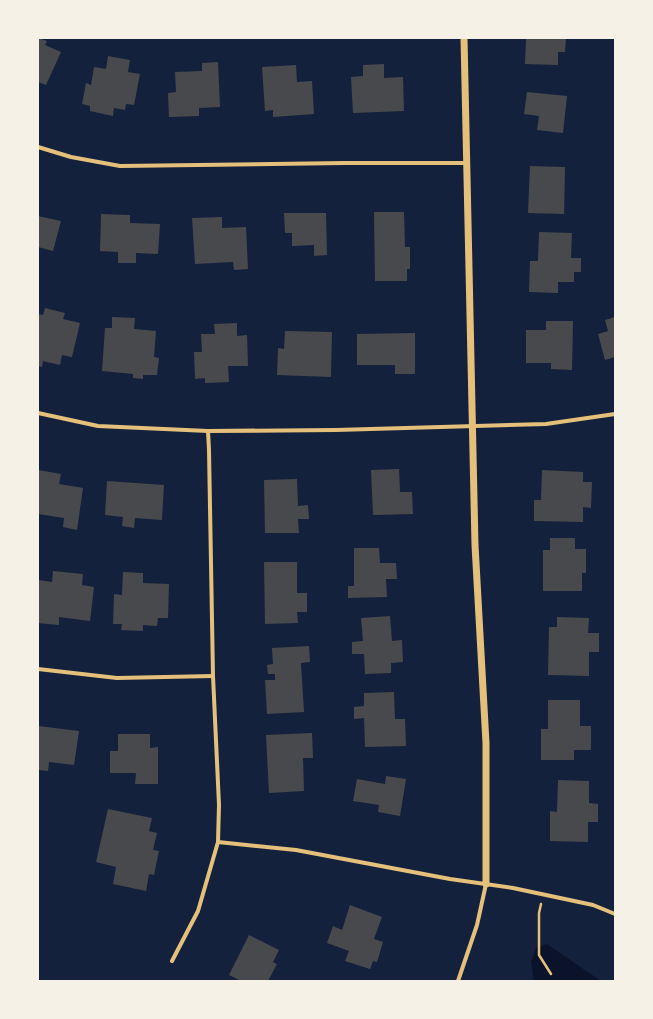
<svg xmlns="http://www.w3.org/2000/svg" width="653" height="1019" font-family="Lato,sans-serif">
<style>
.water{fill:#0b132b}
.building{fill:#48494c}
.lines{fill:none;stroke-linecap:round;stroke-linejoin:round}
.path{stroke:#e5c07b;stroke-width:2.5}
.minor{stroke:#e5c07b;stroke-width:4}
.tertiary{stroke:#e5c07b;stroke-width:7}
</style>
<rect width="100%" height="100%" fill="#14213d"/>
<!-- water -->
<polygon class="water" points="547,944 601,981 534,981 531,962 536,948"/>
<!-- building -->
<g class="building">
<polygon points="38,38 47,41 45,45 61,52 46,85 38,82"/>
<polygon points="526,38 566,38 565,52 558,52 558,65 525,64"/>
<polygon points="108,56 130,60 128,72 140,74 134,105 126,104 125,110 114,108 113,116 90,111 90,106 82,104 86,83 91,85 94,67 106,69"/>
<polygon points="218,62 220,107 199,108 199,116 169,117 168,93 176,92 175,72 202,71 202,63"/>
<polygon points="384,64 384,78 403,77 404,111 353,113 351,77 363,76 363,65"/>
<polygon points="296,65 297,82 312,81 314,114 273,117 273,110 265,111 262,67"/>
<polygon points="527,92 567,96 563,133 537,130 539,116 524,114"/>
<polygon points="530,166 565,167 564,214 528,213"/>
<polygon points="374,212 404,212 405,247 410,247 410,269 407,269 407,281 375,281"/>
<polygon points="284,213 326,213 327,255 314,256 314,245 292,246 292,233 285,233"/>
<polygon points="101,214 130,215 130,223 160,224 158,254 136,253 136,263 118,263 118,252 100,251"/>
<polygon points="38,216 61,221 53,251 38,247"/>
<polygon points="222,217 222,228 246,227 248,269 234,270 233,262 195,264 192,218"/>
<polygon points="539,232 572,233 571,258 581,258 581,272 574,272 574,282 558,282 558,293 529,292 530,261 538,261"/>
<polygon points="45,308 65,313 63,319 80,323 72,357 62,355 60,365 43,361 42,367 38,366 38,314 43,315"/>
<polygon points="112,317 135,318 134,329 156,331 154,357 159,358 157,375 143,375 143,379 133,378 133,374 102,371 105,328 112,328"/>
<polygon points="615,317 615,357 605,360 598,334 608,331 605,320"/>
<polygon points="546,321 573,321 572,370 551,369 551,363 526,363 526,330 546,330"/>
<polygon points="237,323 237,336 247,335 248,366 228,366 229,382 205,383 205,378 195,379 194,352 202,352 201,334 215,334 214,324"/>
<polygon points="285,331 332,332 331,377 277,375 278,348 284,349"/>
<polygon points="415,333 415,374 395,374 395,365 357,365 357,334"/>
<polygon points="399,469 400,492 412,492 413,514 373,515 371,470"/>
<polygon points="38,470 61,474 59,484 83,488 77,530 63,527 64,518 38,514"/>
<polygon points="542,470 583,472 583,482 592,482 591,508 583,507 583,522 534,521 534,500 541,500"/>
<polygon points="297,479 298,506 308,505 309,519 298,519 299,533 265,533 264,480"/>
<polygon points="107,481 164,485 162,520 135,518 134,528 122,526 123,517 105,515"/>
<polygon points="550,538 575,538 575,549 586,549 586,573 582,573 582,591 543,591 543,550 550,550"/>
<polygon points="354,548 379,548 380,563 396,563 397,579 386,579 387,597 348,598 348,586 354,586"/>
<polygon points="264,562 297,562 297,593 307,593 307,612 297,612 298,623 265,624"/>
<polygon points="53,571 83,574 82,585 94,587 90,621 59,617 59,625 38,623 38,580 52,582"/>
<polygon points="123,572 143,573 143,583 169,584 168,618 158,618 157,626 143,625 143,631 121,630 122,624 113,624 114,594 122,595"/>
<polygon points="390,616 392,641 402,640 403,662 391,663 391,673 365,674 364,654 352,654 352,642 363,641 361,618"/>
<polygon points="557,617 589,618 588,633 599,633 599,652 589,652 589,676 548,675 549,627 557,627"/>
<polygon points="309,646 310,662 301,663 304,712 267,714 265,680 275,680 275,674 268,674 267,665 273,664 272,648"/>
<polygon points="394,692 395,719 405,719 406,746 365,747 364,718 354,719 354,707 364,706 364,693"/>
<polygon points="548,700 580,700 580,726 591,726 591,750 574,750 574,760 541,760 541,729 548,729"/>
<polygon points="38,726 79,731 74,765 49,762 48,771 38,770"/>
<polygon points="312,733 313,758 303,758 304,791 269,793 266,735"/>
<polygon points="118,734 150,734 150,748 158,747 158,784 135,784 136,773 110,773 110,751 118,751"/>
<polygon points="386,776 406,779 400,816 378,812 379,805 353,801 357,779 385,784"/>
<polygon points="558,780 589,781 589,803 598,804 598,822 588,822 588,842 550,841 550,811 557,812"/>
<polygon points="108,809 152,818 149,831 157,833 153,850 159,851 154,875 149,874 146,891 113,884 116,867 96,862"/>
<polygon points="350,905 382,917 374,939 383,942 377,962 373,961 370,969 345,961 349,951 327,943 333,926 342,930"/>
<polygon points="249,935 279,950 273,962 277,964 268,981 241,981 229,975"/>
</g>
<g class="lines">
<!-- path -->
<polyline class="path" points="541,904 539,913 539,955 551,974"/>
<!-- minor -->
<g class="minor">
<polyline points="38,147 71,157 120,166 345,163 466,163"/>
<polyline points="38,413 98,426 208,431 336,430 546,424 615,414"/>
<polyline points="38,669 117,678 213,676"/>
<polyline points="218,842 296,850 450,879 513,888 593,905 615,914"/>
<polyline points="172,961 198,911 218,842 219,805 213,676 209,450 208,431"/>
<polyline points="458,981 477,925 486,884"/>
</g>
<!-- tertiary -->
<polyline class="tertiary" points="464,38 475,545 486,743 486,884"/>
</g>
<!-- border -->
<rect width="653" height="1019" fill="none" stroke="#f6f1e7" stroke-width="78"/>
</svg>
